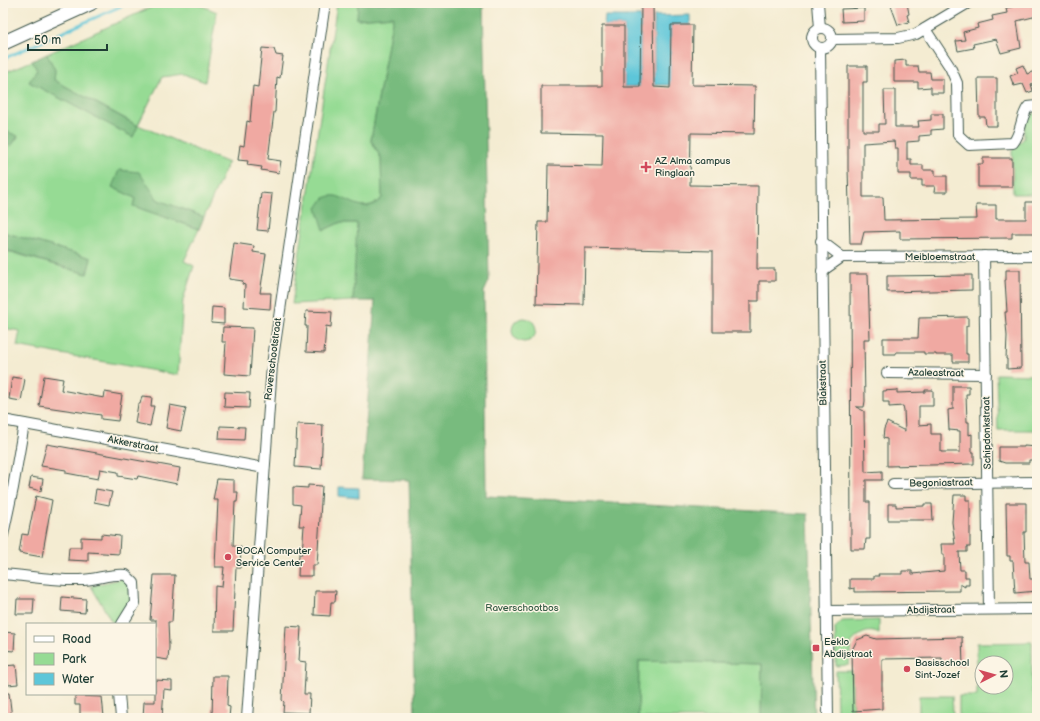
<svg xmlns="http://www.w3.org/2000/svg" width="1040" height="721" font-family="'Balsamiq Sans',sans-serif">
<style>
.green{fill:#96db94;stroke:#5a8c64;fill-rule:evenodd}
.forest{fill:#78bb7e;stroke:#4c7c59}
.water{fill:#5dc6d9;stroke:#3e8286}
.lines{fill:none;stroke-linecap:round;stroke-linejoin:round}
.stream{stroke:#5dc6d9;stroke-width:3}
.building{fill:#f0a9a2}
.street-casing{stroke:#3f574c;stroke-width:12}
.secondary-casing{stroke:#3f574c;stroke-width:16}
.street{stroke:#fff;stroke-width:10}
.secondary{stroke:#fff;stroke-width:14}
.poi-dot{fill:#d1495b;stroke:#fcf5e5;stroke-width:1.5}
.labels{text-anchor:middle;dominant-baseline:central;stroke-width:3;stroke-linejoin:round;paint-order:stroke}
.poi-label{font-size:10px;fill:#1f3d34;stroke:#fcf5e5;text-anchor:start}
.street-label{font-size:10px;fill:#1f3d34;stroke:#fcf5e5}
.park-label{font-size:10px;fill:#375d47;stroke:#fcf5e5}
</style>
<rect width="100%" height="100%" fill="#fcf5e5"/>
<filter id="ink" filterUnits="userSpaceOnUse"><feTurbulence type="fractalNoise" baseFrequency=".025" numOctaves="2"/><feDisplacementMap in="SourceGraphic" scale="8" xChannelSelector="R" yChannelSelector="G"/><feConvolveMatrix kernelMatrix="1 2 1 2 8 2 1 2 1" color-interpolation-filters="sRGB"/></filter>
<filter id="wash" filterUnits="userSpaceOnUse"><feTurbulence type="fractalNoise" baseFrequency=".012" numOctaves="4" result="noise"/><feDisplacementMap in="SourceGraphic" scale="16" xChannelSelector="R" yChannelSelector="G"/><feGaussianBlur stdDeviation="0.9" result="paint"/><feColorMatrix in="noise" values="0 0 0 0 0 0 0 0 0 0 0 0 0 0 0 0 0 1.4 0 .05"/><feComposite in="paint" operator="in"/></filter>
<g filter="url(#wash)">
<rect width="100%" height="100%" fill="#f4ecd2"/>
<!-- green -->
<g class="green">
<polygon points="161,3 195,3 217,12 205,82 183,74 162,77 138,125 228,163 204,217 158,200 148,187 112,187 135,198 133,206 199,229 184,261 194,266 183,300 178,375 17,346 20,331 3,328 3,250 87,274 91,258 3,232 3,143 11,146 18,137 3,130 3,73 32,61 37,70 29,82 133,137 137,125 54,80 55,70 47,54"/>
<path d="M 337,3 L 358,3 L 357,19 L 393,16 L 371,140 L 381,158 L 382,198 C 367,213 351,203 334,196 L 324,230 L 339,223 L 358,223 L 353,301 L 292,304 Z"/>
<path d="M 1037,112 L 1037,194 L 1013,194 L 1012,151 L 1024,138 C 1024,125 1024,117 1037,112 Z"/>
<circle cx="524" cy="330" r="12"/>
<polygon points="996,374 1037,375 1037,430 998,430"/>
<polygon points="125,578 131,584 132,606 117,624 113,624 91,586"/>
<path d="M 879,620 L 879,634 C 868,628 859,634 851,643 L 849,665 L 836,666 L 835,628 L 842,621 Z"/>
<path d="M 1032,642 L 1032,693 L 1036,693 L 1037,718 L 959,718 L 959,696 L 977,696 L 977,643 ZM 982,663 L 1006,663 L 1006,687 L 982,687 Z"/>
<polygon points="639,661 762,664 761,718 638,718"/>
<polygon points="836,671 852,671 853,711 837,712"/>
<polygon points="919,696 952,696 953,713 949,718 919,718"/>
</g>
<!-- forest -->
<g class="forest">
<path d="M 358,3 L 483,3 L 489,281 L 484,292 L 486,496 L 808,514 L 814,718 L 761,718 L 762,664 L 639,661 L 638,718 L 415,718 L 409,480 L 362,479 L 375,301 L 353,301 L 357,223 L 339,223 L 324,230 L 317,208 L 324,198 C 327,197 332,195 336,196 C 354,201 365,215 382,198 L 381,158 L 371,140 L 393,16 L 357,19 Z"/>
<polygon points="47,54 55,70 54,80 138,126 133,137 29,82 37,70 32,61"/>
<polygon points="3,130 18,136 11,146 3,143"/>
<polygon points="119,170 139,172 158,200 204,217 199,229 133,206 135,198 112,187"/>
<polygon points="3,232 91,258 87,274 3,249"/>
</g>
<!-- water -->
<g class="water">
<polygon points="690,15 690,25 671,25 671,85 654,85 654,16"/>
<polygon points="605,16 641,16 640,86 624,87 624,26 604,26"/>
<polygon points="339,487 359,488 359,498 339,496"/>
</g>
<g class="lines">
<!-- stream -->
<polyline class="stream" points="3,59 128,3"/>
</g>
<g id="blocks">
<!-- building -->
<g class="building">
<polygon points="641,3 653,3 654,87 670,88 671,25 693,25 692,85 755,86 754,134 691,133 690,185 758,186 757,269 775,269 775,281 759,281 759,301 750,301 750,332 713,332 713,251 585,248 584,305 536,304 538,222 547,222 548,165 602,166 603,134 541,133 541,86 602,86 602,26 624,26 624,87 640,87"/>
<polygon points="890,3 907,3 909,14 907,15 909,22 898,25"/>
<polygon points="1021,3 1037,3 1037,16 1017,21 1021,48 1001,53 996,39 973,44 974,48 958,51 956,41 965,40 963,32 978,28 977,24 993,20 992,16 1007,13 1006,8 1021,5"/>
<polygon points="864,8 864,21 842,22 841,9"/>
<polygon points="262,48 274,49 276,55 283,56 280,78 277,77 275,112 274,112 268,159 281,161 279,173 261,170 262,167 247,165 248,161 238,160 240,145 244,146 247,121 250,122 253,86 258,87"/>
<polygon points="906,60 906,66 918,66 919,72 930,72 931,79 943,79 943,93 931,93 931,87 918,88 918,82 894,82 894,61"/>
<polygon points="1023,65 1027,74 1037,70 1037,81 1031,84 1033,91 1027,93 1023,84 1014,86 1010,76 1018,73 1016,68"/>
<polygon points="848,66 867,66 867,82 863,82 863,131 879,131 879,124 885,124 884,90 895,90 895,127 919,127 918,121 931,120 931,114 943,114 943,129 931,130 931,135 919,136 919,141 907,142 907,159 911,159 911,165 923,165 923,170 935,170 935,176 947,176 947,192 934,192 935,186 922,186 922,180 911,180 911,174 898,174 898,148 895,148 894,141 863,143 863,197 883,197 884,220 977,219 976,205 996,205 996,219 1026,219 1026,202 1037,202 1037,233 1012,233 1012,238 900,239 900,231 864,232 861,244 850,244 848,168"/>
<polygon points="978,78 997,78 997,126 986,126 985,117 979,117"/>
<polygon points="983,158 1012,158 1012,187 978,187 978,164 983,164"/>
<polygon points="261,193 272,194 268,231 257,230"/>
<polygon points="234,243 254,246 253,252 266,254 260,293 271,293 270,309 244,307 245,285 242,284 243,281 229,279"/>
<polygon points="1006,270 1020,270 1021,368 1007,369 1007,359 1006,359 1007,336 1005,312 1007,312 1005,280 1006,280"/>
<polygon points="850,274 868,274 870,339 864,339 865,401 864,407 856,407 864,411 865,472 882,471 882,480 866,480 866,502 870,502 870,539 866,539 865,549 851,549"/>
<polygon points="972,275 972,290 887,292 887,276"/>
<polygon points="212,307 224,308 224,324 211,323"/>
<polygon points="306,311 332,312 331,327 326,326 324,353 306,352 307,326 305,326"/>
<polygon points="968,317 968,326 966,326 966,354 968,354 968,362 953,362 953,355 936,355 936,354 924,354 924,352 896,352 896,354 883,354 883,338 918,338 919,318"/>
<polygon points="223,327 253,328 250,376 224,374 226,342 222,342"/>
<polygon points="44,376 63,379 61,390 104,398 105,392 122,395 118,421 101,419 101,415 39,406"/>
<polygon points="12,377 25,379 21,401 9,399"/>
<polygon points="953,386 969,386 969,394 966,394 967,422 969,422 969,435 972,434 972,452 974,452 974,464 887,466 887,439 883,438 884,429 887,422 905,431 904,410 903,406 889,407 889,402 883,402 883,391 897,390 897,393 925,392 925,390 933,390 933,406 919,406 919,425 931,424 931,434 941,434 941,452 960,452 960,431 949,430 948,410 953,409"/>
<polygon points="225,392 250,393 249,408 224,407"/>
<polygon points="142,396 152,397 151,406 154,406 150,426 135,423 138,404 140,404"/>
<polygon points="170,405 186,408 181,431 166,428"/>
<polygon points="297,424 323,425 321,469 295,467"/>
<polygon points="220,426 245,427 244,440 219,439"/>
<polygon points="47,444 180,468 177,484 138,476 137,479 118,476 118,472 100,469 98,479 66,473 66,470 41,466"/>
<polygon points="1024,446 1037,447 1037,460 1029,460 1029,463 1005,463 999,461 999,447 1024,447"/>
<polygon points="31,477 43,479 41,491 29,488"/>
<polygon points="217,479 234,480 234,492 238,492 237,502 235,502 233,546 241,547 240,568 236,568 233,631 214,631 215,586 222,587 224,567 215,567 218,500 213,500"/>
<polygon points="308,485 322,486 317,565 312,565 312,576 298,576 299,554 302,554 304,526 299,526 301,505 293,504 293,487 308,488"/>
<polygon points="96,489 112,492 109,505 94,502"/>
<polygon points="954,495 966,495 966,500 970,500 970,547 967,547 967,552 959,552 960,570 965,570 965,577 969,577 969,585 965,585 965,587 960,584 960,591 855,592 855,588 850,589 850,579 874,579 874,576 879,576 878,574 902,574 902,571 912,571 912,574 944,571 944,554 942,554 941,544 955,544 952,522"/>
<polygon points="36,496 52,500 42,557 19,553 22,534 28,535"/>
<polygon points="1006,503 1026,503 1026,532 1024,532 1025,562 1029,562 1030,579 1037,579 1037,591 1015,593 1013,561 1010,561 1010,556 1007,556"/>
<polygon points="888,504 896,504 896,507 924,506 924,504 932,504 933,520 888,520"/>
<polygon points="101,534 120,536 119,554 88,552 88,561 68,560 69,547 81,547 81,537 101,538"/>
<polygon points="154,575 175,575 172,622 168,622 169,647 168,660 155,658 156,620 150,620"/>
<polygon points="315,591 336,591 335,602 331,602 330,616 314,615"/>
<polygon points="62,597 86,599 85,613 61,611"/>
<polygon points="17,599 34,599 33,614 16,614"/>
<polygon points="286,626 301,627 299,661 306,662 304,694 310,694 309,713 283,712 284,702 282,700"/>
<polygon points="3,632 15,633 14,651 3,650"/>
<polygon points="867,636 876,639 962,637 963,666 942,666 942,658 882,659 882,709 853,711 852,650 857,640"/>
<polygon points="16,665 18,684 8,685 8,681 3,681 3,666"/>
<polygon points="213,676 228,676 227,706 230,707 229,718 212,718"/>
<polygon points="155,680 172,681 172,690 164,689 162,718 143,717 144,702 155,702"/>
<polygon points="3,693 9,693 12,718 3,718"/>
<polygon points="75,696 102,697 104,717 80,717 80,705 75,705"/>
</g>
</g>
</g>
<g filter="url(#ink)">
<use href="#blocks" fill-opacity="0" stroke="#3f574c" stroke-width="1"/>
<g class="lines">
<defs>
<g id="street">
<polyline points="818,3 820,28"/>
<circle cx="822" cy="38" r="10"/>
<path d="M 925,29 L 950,67 L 957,83 L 958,135 L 969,145 L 1013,143 C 1022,132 1020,118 1028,107 L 1037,106"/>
<polyline points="832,39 898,38 916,34 968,3"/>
<polyline points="820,48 828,718"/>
<polyline points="821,241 842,257 1037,256"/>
<polyline points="984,256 989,609"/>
<polyline points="822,271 842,257"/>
<polyline points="887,373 986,374"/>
<polyline points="3,420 264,468"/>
<polyline points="893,484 1037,482"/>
<polyline points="3,535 13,488 24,424"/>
<path d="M 3,574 C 29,576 55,581 80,580 C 96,580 111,573 126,575 L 134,583 L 135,603 L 122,624"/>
<polyline points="826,611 1037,609"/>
<polyline points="119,694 121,718"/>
<polyline points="247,718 272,365 325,3"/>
</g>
<polyline id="secondary" points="3,43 91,3"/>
</defs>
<!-- street casing -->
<use href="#street" class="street-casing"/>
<!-- secondary casing -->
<use href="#secondary" class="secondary-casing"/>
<!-- street -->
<use href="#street" class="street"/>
<!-- secondary -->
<use href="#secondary" class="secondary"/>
</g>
</g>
<!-- markers -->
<g class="poi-dot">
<path d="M644 161h4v4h4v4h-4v4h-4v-4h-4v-4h4z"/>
<circle cx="228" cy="557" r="4"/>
<rect x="812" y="644" width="8" height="8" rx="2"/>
<circle cx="907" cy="669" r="4"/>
</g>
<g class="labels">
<!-- poi labels -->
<g class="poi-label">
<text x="655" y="161">AZ Alma campus<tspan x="655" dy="12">Ringlaan</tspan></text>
<text x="236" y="551">BOCA Computer<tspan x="236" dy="12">Service Center</tspan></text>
<text x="824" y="642">Eeklo<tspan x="824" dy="12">Abdijstraat</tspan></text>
<text x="915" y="663">Basisschool<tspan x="915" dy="12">Sint-Jozef</tspan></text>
</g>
<!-- street labels -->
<g class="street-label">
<text x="940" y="257">Meibloemstraat</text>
<text transform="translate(273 359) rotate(-83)">Raverschootstraat</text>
<text transform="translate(936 373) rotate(1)">Azaleastraat</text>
<text transform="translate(823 383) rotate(-91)">Blakstraat</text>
<text transform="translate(987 433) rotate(-91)">Schipdonkstraat</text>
<text transform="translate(133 444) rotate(11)">Akkerstraat</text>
<text transform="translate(941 483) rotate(-1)">Begoniastraat</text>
<text transform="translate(931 610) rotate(-1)">Abdijstraat</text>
</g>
<!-- park labels -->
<g class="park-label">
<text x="522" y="608">Raverschootbos</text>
</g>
</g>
<!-- margin -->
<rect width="1040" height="721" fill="none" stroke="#fcf5e5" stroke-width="16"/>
<!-- legend -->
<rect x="26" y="623" width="130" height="72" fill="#fcf5e5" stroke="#a4ab9e"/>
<rect x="34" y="636" width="20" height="6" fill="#ffffff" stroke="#a4ab9e"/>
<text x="62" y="643" font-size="12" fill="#1f3d34">Road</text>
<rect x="34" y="653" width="20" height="12" fill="#96db94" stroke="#a4ab9e"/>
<text x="62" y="663" font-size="12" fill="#1f3d34">Park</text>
<rect x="34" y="673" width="20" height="12" fill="#5dc6d9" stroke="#a4ab9e"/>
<text x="62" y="683" font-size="12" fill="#1f3d34">Water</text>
<!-- north arrow -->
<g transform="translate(994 675) rotate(84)"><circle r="19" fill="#fcf5e5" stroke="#a4ab9e"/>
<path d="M0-3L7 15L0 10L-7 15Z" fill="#d1495b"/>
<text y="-6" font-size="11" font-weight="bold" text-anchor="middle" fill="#1f3d34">N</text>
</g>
<!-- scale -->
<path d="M28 44v6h79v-6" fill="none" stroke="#1f3d34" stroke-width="2"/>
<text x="34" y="44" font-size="12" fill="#1f3d34" stroke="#fcf5e5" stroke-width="3" paint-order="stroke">50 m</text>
</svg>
